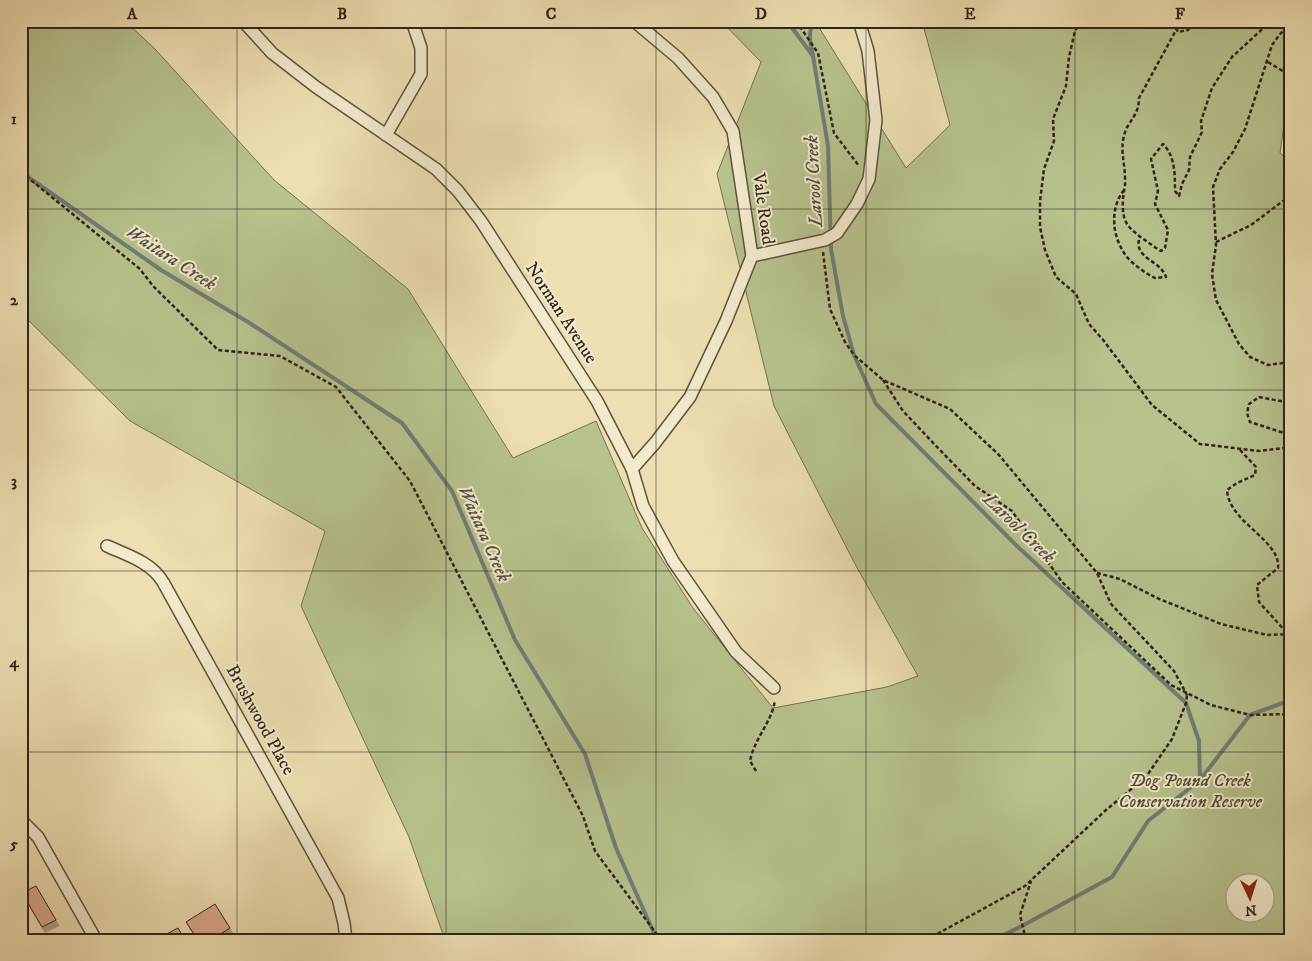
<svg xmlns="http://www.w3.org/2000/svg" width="1312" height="961" font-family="'IM FELL DW Pica',serif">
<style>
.green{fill:#b7c28d;stroke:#747254;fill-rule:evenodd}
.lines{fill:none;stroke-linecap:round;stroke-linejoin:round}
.stream{stroke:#717d77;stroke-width:4}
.building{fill:#dba888;stroke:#30221a;filter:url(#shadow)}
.minor-casing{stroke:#5f5140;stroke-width:14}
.path{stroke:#30221a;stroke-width:2.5;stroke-dasharray:4 2.5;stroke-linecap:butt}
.minor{stroke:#f3eacc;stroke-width:11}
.grid{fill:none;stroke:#30221a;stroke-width:1;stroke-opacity:0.55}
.labels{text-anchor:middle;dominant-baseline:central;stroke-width:4;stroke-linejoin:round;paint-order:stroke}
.street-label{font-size:18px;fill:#30221a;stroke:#f3eacc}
.park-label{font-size:18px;font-style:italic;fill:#524a37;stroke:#f3eacc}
.water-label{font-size:19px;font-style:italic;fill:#505048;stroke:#f3eacc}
.neatline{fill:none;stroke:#30221a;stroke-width:2}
.grid-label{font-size:16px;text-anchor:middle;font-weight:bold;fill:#30221a}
</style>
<defs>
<filter id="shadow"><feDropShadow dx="3" dy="5.5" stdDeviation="0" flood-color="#0004"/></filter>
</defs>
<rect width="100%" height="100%" fill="#eddfb1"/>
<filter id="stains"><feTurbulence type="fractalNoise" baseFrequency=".004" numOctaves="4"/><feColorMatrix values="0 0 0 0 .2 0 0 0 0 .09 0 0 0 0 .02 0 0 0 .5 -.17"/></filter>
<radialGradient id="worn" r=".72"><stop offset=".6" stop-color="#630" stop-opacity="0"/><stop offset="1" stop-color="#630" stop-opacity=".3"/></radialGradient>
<!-- green -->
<path class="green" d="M 21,21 L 125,21 L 155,49 L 274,180 L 408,289 L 513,458 L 596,421 L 642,528 L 693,608 L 773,708 L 887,687 L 918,676 L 855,564 L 774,406 L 717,174 L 761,62 L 721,21 L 815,21 L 906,168 L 950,125 L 922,21 L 1291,21 L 1291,73 L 1280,153 L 1291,163 L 1291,940 L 445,940 L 409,837 L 301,606 L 325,531 L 130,421 L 21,313 ZM 1234,884 L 1264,884 L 1264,914 L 1234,914 Z"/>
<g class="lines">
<!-- stream -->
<g class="stream">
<polyline points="787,21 813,56 828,146 831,249 843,316 854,355 876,404 1017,546 1186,703 1199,741 1200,780 1148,821 1112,877 1022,926 993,940"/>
<path d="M 813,55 C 810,43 807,31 815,21"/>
<polyline points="21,172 161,270 248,322 402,423 452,491 515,640 585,754 616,848 657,940"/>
<polyline points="1200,780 1250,715 1291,700"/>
</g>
</g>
<!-- building -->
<g class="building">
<polygon points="36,886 56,920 42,927 22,893"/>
<polygon points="215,904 230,928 211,940 198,940 186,922"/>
<polygon points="178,928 185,940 162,940 161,937"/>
<polygon points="50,933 60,940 45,940"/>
</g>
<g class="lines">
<defs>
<g id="minor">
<polyline points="243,21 272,53 316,87 436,169 458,191 481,221 597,401 632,469 643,506 673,561 736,652 774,688"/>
<polyline points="386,135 421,74 421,48 412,21"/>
<polyline points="752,256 825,240 837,233 857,204 869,179 876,120 868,51 859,21"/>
<polyline points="632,469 655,443 690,397 726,321 752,256 733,131 713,97 678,58 634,21"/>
<path d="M 107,546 C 127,555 151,562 163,582 L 338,898 L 344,923 L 346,940"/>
<polyline points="21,820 38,837 96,940"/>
</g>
</defs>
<!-- minor casing -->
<use href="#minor" class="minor-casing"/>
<!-- path -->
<g class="path">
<polyline points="796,21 818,53 834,133 859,166"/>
<polyline points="1081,21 1075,31 1069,57 1066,86 1053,119 1054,141 1044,169 1040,201 1040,227 1045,250 1056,277 1076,294 1089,324 1104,341 1152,405 1200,444 1259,451 1284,448 1287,442 1284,433 1250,422 1247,413 1249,404 1259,397 1291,403"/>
<path d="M 1181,21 L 1139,98 C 1139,117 1127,121 1124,136 C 1120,151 1125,163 1125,178 C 1126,186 1123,192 1123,200 C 1122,221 1126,226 1142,238 C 1148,242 1154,247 1161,251 L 1165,248 L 1168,230 L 1155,204 L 1158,191 L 1151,159 L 1163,144 C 1175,156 1175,174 1175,191 L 1179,196 L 1182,184 L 1189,170 L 1190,157 L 1202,132 L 1201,121 L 1212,88 L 1232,57 L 1271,21"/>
<polyline points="1290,21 1272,45 1245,129 1233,152 1220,169 1213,187 1216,245 1212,274 1216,300 1239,344 1250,357 1268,365 1291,362"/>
<polyline points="426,28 454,21"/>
<polyline points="1176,28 1178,32 1188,30 1195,21"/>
<polyline points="1268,62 1291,76"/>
<polyline points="21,172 140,269 153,286 218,350 280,356 336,387 410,481 583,816 595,851 661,940"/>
<path d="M 1124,190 C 1109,209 1112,238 1127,257 C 1134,265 1145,273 1155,278 L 1166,277 C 1160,259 1132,259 1140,236"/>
<polyline points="1216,242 1251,225 1291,195"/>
<polyline points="823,252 830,309 845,342 854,355 883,380 950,409 999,455 1097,573 1111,604 1174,671 1187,695"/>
<polyline points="883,380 903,411 938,448 975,486 1012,511 1062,582 1171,685 1211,705 1250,715 1291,714"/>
<path d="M 1240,450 L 1256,467 L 1255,475 L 1237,483 L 1227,490 C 1229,523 1281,540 1278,568 L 1257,585 L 1259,602 L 1288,634"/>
<polyline points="1097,573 1120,579 1157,598 1221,624 1267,635 1291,634"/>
<path d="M 756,771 L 750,761 C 754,739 772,722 775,700"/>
<polyline points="926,940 1025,886 1106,810 1146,777 1172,739 1186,703 1187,695"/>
<polyline points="1026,940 1020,915 1031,881"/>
</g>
<!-- minor -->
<use href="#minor" class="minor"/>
</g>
<!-- grid -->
<path class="grid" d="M 237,21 L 237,940M 446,21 L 446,940M 656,21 L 656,940M 866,21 L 866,940M 1075,21 L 1075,940M 21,209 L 1291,209M 21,390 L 1291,390M 21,571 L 1291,571M 21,752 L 1291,752"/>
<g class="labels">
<!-- street labels -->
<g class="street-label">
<text transform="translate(763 209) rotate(82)">Vale Road</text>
<text transform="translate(561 313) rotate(57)">Norman Avenue</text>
<text transform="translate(260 720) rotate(61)">Brushwood Place</text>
</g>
<!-- park labels -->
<g class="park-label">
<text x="1190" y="781">Dog Pound Creek<tspan x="1190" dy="21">Conservation Reserve</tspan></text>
</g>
<!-- water labels -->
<g class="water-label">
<text transform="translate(814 181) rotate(-93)">Larool Creek</text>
<text transform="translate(171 258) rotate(33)">Waitara Creek</text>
<text transform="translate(1019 528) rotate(44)">Larool Creek</text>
<text transform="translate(484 534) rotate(66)">Waitara Creek</text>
</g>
</g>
<!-- margin -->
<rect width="1312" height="961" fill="none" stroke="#eddfb1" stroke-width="55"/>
<!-- north arrow -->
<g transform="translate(1250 898) rotate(176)"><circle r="24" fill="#f3eacc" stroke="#a59a85"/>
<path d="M0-4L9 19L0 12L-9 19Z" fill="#8f2418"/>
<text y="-8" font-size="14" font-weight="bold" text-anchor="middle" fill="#30221a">N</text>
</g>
<rect x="28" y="28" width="1256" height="906" class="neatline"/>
<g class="grid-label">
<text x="132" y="19">A</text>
<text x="342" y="19">B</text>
<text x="551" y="19">C</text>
<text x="761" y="19">D</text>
<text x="970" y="19">E</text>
<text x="1180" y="19">F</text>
<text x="14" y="124">1</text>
<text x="14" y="305">2</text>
<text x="14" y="486">3</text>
<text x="14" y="667">4</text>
<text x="14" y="849">5</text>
</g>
<rect width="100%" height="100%" filter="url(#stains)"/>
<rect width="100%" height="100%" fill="url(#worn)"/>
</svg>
